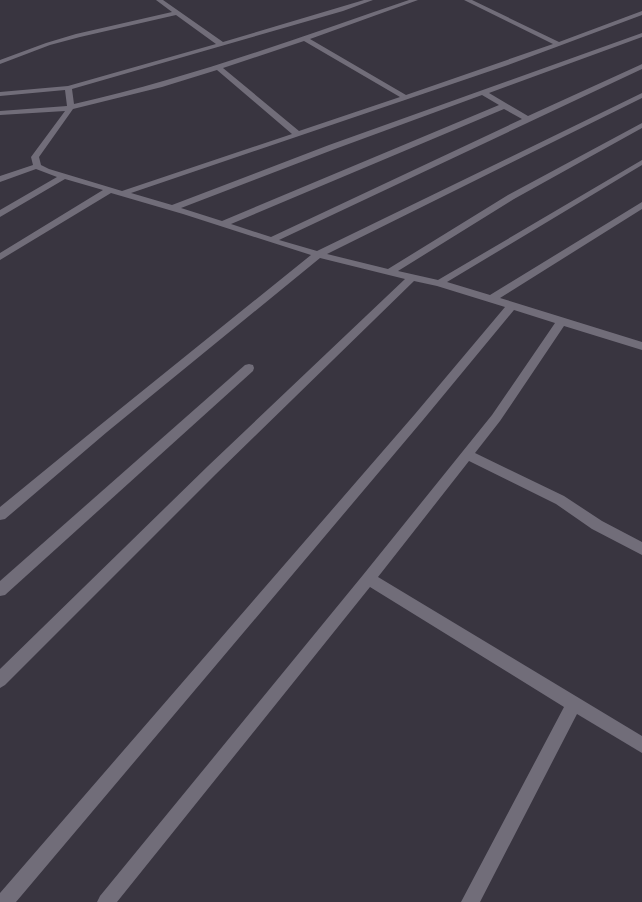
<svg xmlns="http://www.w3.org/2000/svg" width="642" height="902" font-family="Arial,sans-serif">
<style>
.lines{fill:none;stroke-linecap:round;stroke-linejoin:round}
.minor{fill:#716d79;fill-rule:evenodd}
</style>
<rect width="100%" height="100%" fill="#393540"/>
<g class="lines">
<!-- minor -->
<g class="minor">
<path d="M 156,0 L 163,0 L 223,42 L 364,0 L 373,0 L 343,11 L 72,89 L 74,104 C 189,78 298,38 409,0 L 418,0 L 310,39 L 406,95 L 553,44 L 464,0 L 472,0 L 559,42 L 642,11 L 642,15 L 508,65 L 131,193 L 172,205 L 329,145 L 642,33 L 642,37 L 489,93 L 528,116 L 640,65 L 642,64 L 642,69 L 279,240 L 317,251 L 642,93 L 642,98 L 327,254 L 388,269 L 508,195 L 642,123 L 642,128 L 514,199 L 398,271 L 438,280 L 642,160 L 642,165 L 447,282 L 490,295 L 642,202 L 642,209 L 500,298 L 642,342 L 642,350 L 564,326 L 500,421 L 475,453 L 564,496 L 602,521 L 642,542 L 642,555 L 592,529 L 556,504 L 469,461 L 378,577 L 642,736 L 642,753 L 577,714 L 480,902 L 461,902 L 564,707 L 370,587 L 117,902 L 97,902 L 100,896 L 363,575 L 492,415 L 555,323 L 514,310 L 423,420 L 16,902 L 0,902 L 0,893 L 415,414 L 505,307 L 437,286 L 414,281 L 216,474 L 5,685 L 0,688 L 0,669 L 208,466 L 405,279 L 320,258 L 107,432 L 5,519 L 0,520 L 0,507 L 99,426 L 311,255 L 183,214 L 111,193 L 0,260 L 0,253 L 103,190 L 65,179 L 0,217 L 0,210 L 57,177 L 36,169 L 0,182 L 0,176 L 33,165 L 31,157 L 65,111 L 0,115 L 0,111 L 67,106 L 65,90 L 0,96 L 0,92 L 68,86 L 216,44 L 176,15 L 80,37 L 50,45 L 0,64 L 0,60 L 46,43 L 76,34 L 172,12 ZM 304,41 L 400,97 L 299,131 L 223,68 ZM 217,70 L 292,134 L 122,191 L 49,169 L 41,165 L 39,157 L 73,109 L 162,87 ZM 482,95 L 499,105 L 222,221 L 181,208 L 335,149 ZM 504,109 L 522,119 L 271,237 L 231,224 Z"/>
<polygon points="249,364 253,365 254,368 253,371 5,595 0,596 0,581 245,365"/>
</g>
</g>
</svg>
